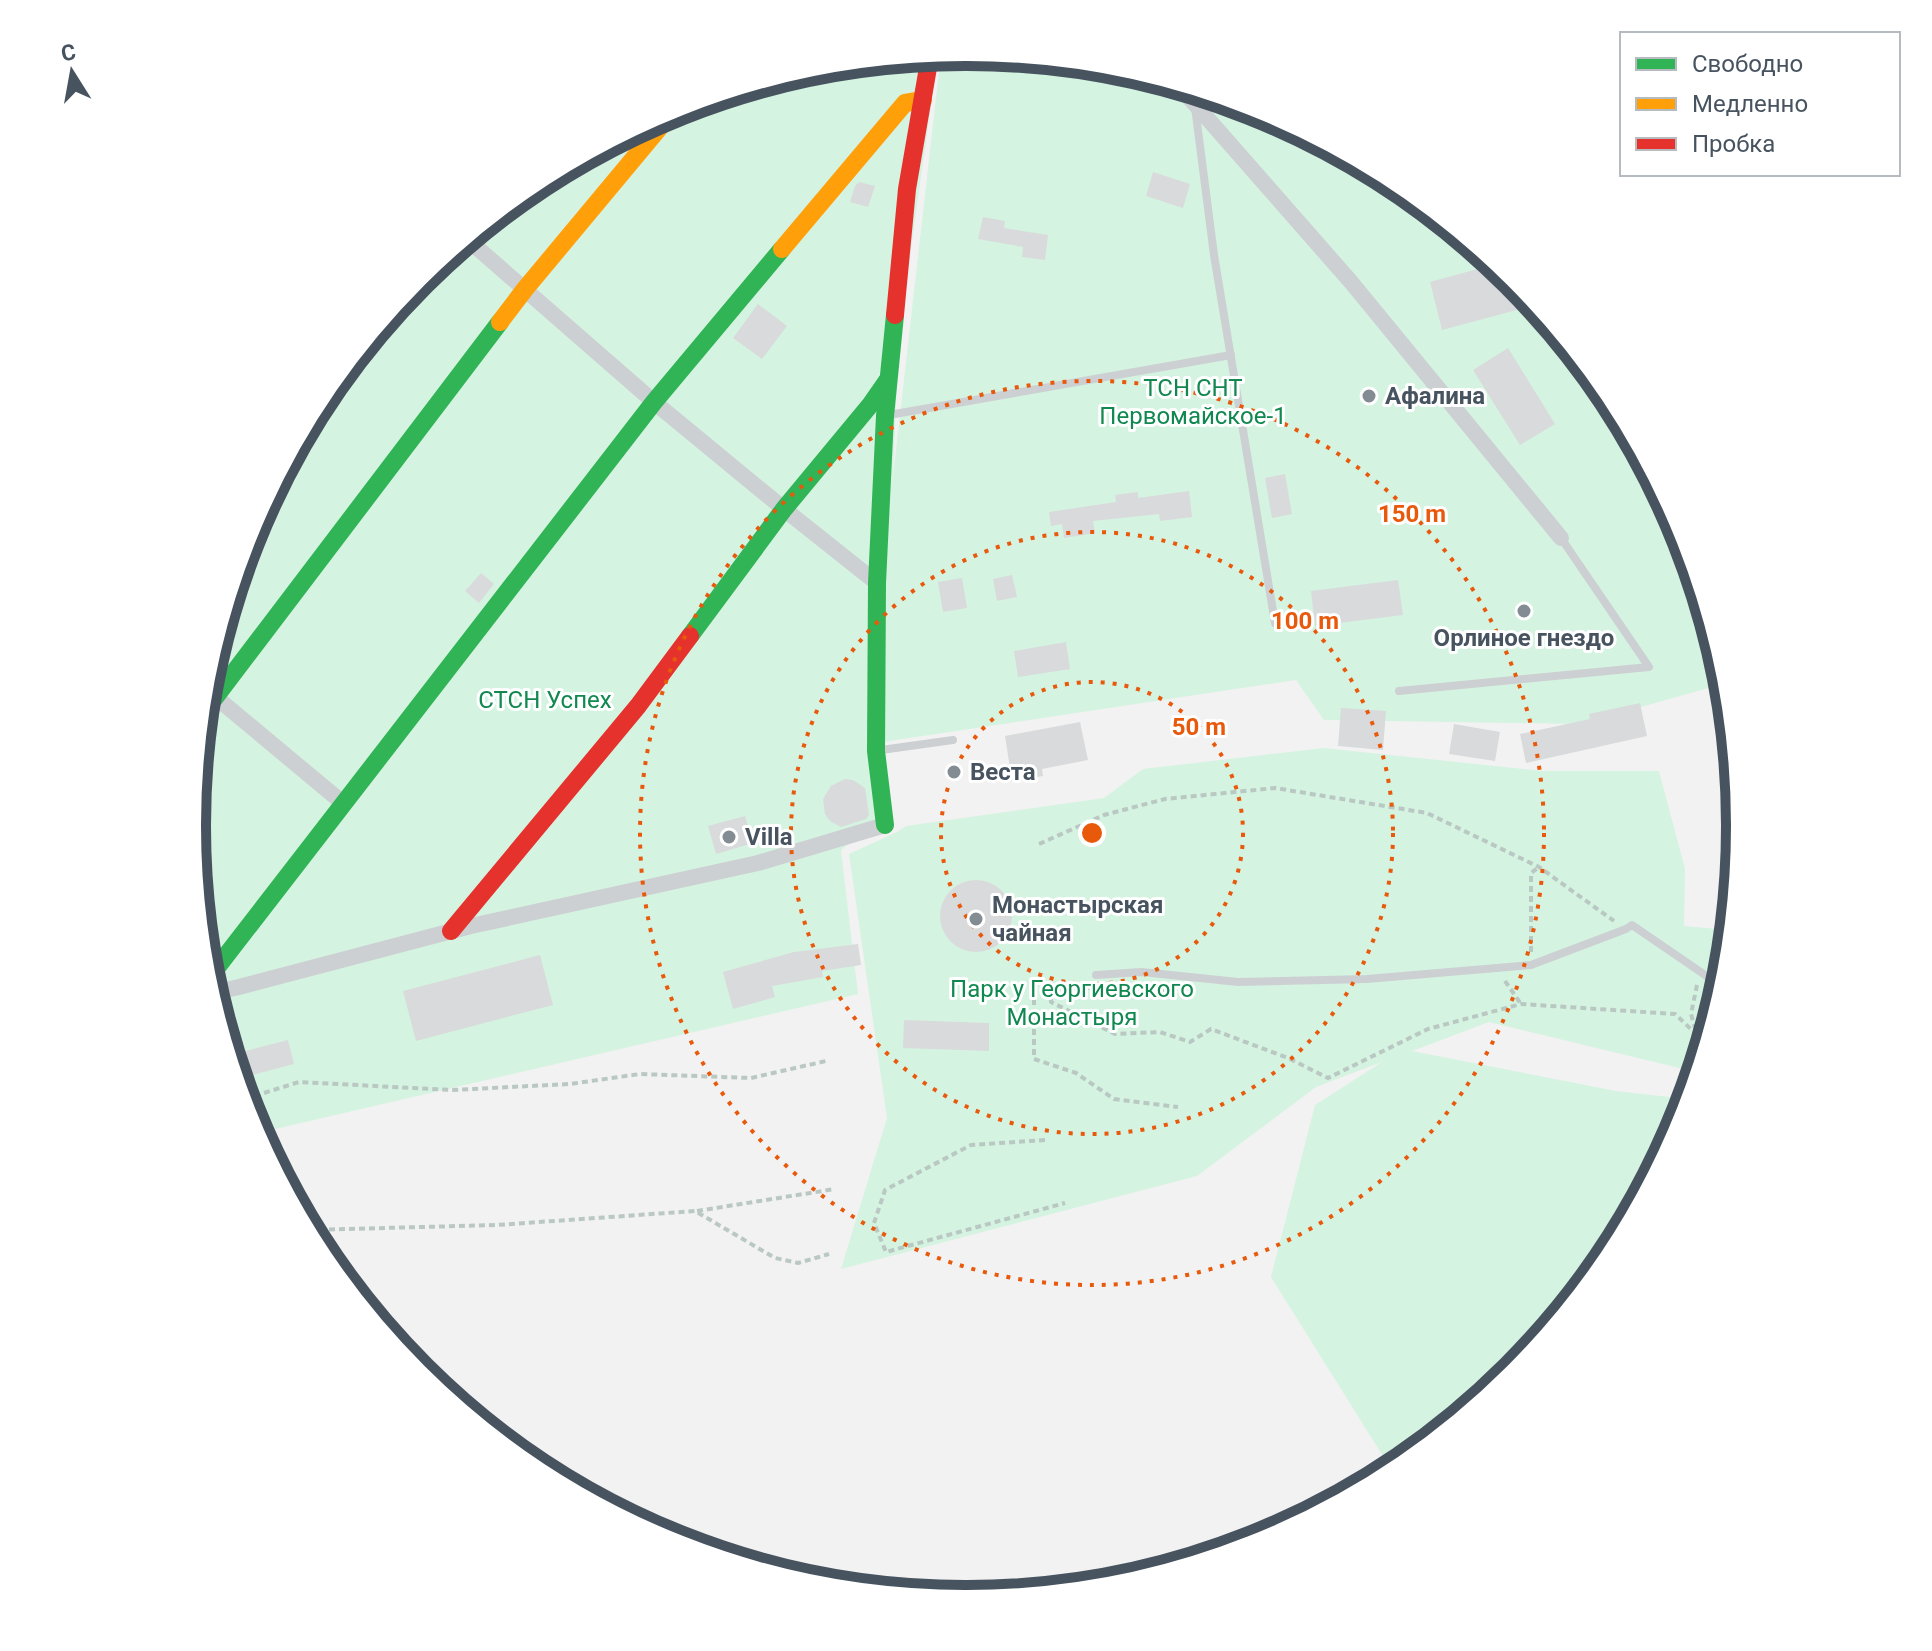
<svg xmlns="http://www.w3.org/2000/svg" width="1932" height="1651" font-family="Roboto,sans-serif">
<style>
.green{fill:#d5f3e1}
.building{fill:#d9dadc}
.lines{fill:none;stroke-linecap:round;stroke-linejoin:round}
.path{stroke:#bac8c3;stroke-width:4;stroke-dasharray:6 4;stroke-linecap:butt}
.lane{stroke:#cdd0d3;stroke-width:8}
.street{stroke:#cdd0d3;stroke-width:16}
.fast{stroke:#30b455;stroke-width:18}
.slow{stroke:#ff9f0a;stroke-width:18}
.jam{stroke:#e5322d;stroke-width:18}
.ring{fill:none;stroke:#e8590c;stroke-width:4;stroke-dasharray:4 8}
.poi-dot{fill:#838b93;stroke:#fff;stroke-width:3}
.labels{text-anchor:middle;dominant-baseline:central;stroke-width:6;stroke-linejoin:round;paint-order:stroke}
.park-label{font-size:24px;fill:#10884f;stroke:#fff}
.poi-label{font-size:24px;font-weight:bold;fill:#475460;stroke:#fff;text-anchor:start}
.rim{fill:none;stroke:#475460;stroke-width:10}
.centre{fill:#e8590c;stroke:#fff;stroke-width:4}
.ring-label{font-size:24px;text-anchor:middle;font-weight:bold;fill:#e8590c;stroke:#fff;stroke-width:6;stroke-linejoin:round;paint-order:stroke}
</style>
<rect width="100%" height="100%" fill="#f2f2f2"/>
<!-- green -->
<g class="green">
<polygon points="966,52 1117,67 1262,111 1396,183 1513,279 1609,396 1681,530 1725,675 1726,683 1581,724 1324,720 1296,680 883,742 881,582 941,54"/>
<polygon points="938,55 899,335 878,821 841,850 858,994 258,1133 251,1121 207,976 193,825 207,674 252,529 323,395 419,278 537,182 670,111 816,67"/>
<polygon points="1324,748 1542,771 1659,771 1685,869 1684,926 1729,930 1705,1040 1696,1072 1489,1022 1412,1051 1616,1091 1687,1099 1680,1122 1609,1256 1513,1373 1395,1469 1380,1477 1386,1461 1271,1277 1315,1105 1382,1062 1316,1087 1197,1176 841,1269 887,1118 849,854 897,832 906,826 1104,798 1143,769"/>
</g>
<!-- building -->
<g class="building">
<polygon points="1153,172 1190,184 1183,208 1146,196"/>
<polygon points="859,182 875,186 868,207 850,202 855,186"/>
<polygon points="983,217 1005,221 1004,228 1048,235 1045,260 1022,257 1023,247 978,239"/>
<polygon points="1496,264 1513,279 1535,305 1442,330 1430,282"/>
<polygon points="758,304 787,326 762,359 733,338"/>
<polygon points="1508,348 1555,424 1520,445 1473,370"/>
<polygon points="1285,474 1292,514 1272,518 1265,478"/>
<polygon points="1189,491 1192,517 1160,521 1159,514 1093,521 1095,533 1064,538 1062,524 1051,526 1049,512 1116,502 1115,495 1138,492 1138,498"/>
<polygon points="481,573 494,584 479,603 465,591"/>
<polygon points="1012,575 1017,597 997,601 993,579"/>
<polygon points="962,578 967,608 943,612 938,582"/>
<polygon points="1398,580 1403,615 1315,626 1311,591"/>
<polygon points="1066,642 1070,669 1018,677 1014,651"/>
<polygon points="1640,703 1647,736 1526,763 1520,734 1590,719 1589,714"/>
<polygon points="1341,708 1386,711 1383,750 1338,746"/>
<polygon points="1080,722 1088,760 1042,769 1043,776 1012,781 1005,736"/>
<polygon points="1454,724 1500,732 1495,761 1449,754"/>
<polygon points="845,779 853,780 865,788 869,815 866,819 841,827 830,821 825,814 823,799 831,786"/>
<polygon points="745,816 753,843 716,854 708,826"/>
<circle cx="976" cy="916" r="36"/>
<polygon points="858,944 861,965 822,971 823,977 772,986 775,997 733,1009 723,972 794,952"/>
<polygon points="540,955 553,1005 416,1041 403,991"/>
<polygon points="904,1020 989,1023 989,1051 903,1048"/>
<polygon points="288,1040 294,1064 244,1077 238,1053"/>
</g>
<g class="lines">
<!-- path -->
<g class="path">
<polyline points="1039,844 1104,815 1165,799 1275,788 1427,813 1539,867 1614,921"/>
<polyline points="1531,952 1531,873 1539,867"/>
<polyline points="1034,979 1034,1059 1076,1073 1114,1099 1178,1107"/>
<polyline points="1505,981 1521,1004"/>
<polyline points="1697,985 1691,1014 1697,1035 1706,1039"/>
<polyline points="1090,988 1051,988 1051,1002 1115,1034 1160,1032 1190,1042 1211,1029 1288,1058 1328,1078 1428,1029 1521,1004 1675,1014 1697,1035"/>
<polyline points="1119,989 1166,990"/>
<polyline points="245,1099 299,1082 451,1090 570,1084 640,1074 751,1078 826,1061"/>
<polyline points="1045,1140 971,1145 885,1190 874,1223 886,1252 1065,1203"/>
<polyline points="697,1211 835,1189"/>
<polyline points="309,1230 497,1225 695,1211 775,1258 798,1263 829,1254"/>
</g>
<!-- lane -->
<g class="lane">
<polyline points="1195,107 1214,255 1275,623"/>
<polyline points="889,415 1231,355"/>
<polyline points="1399,691 1649,667 1561,538"/>
<polyline points="881,750 953,740"/>
<polyline points="1096,975 1142,972 1238,982 1367,979 1531,965 1626,929 1632,925 1708,977 1723,982"/>
</g>
<!-- street -->
<g class="street">
<polyline points="1179,86 1351,282 1561,538"/>
<polyline points="467,239 654,402 784,509 877,583"/>
<polyline points="206,689 344,804"/>
<polyline points="212,993 239,987 471,926 758,863 885,825"/>
</g>
<!-- fast -->
<g class="fast">
<polyline points="690,636 784,509 871,404 887,381"/>
<polyline points="204,712 500,322"/>
<polyline points="885,825 876,751 877,583 885,416 895,315"/>
<polyline points="208,979 654,402 782,249"/>
</g>
<!-- slow -->
<g class="slow">
<polyline points="782,249 905,103 923,100"/>
<polyline points="500,322 525,289 675,109"/>
</g>
<!-- jam -->
<g class="jam">
<polyline points="895,315 907,189 930,56"/>
<polyline points="451,931 638,706 690,636"/>
</g>
</g>
<!-- distance rings -->
<g class="ring">
<circle cx="1092" cy="833" r="151"/>
<circle cx="1092" cy="833" r="301"/>
<circle cx="1092" cy="833" r="452"/>
</g>
<!-- markers -->
<g class="poi-dot">
<circle cx="1369" cy="396" r="8"/>
<circle cx="1524" cy="611" r="8"/>
<circle cx="954" cy="772" r="8"/>
<circle cx="729" cy="837" r="8"/>
<circle cx="976" cy="919" r="8"/>
</g>
<g class="labels">
<!-- park labels -->
<g class="park-label">
<text x="1193" y="388">ТСН СНТ<tspan x="1193" dy="28">Первомайское-1</tspan></text>
<text x="545" y="700">СТСН Успех</text>
<text x="1072" y="989">Парк у Георгиевского<tspan x="1072" dy="28">Монастыря</tspan></text>
</g>
<!-- poi labels -->
<g class="poi-label">
<text x="1385" y="396">Афалина</text>
<text x="1524" y="638" text-anchor="middle">Орлиное гнездо</text>
<text x="970" y="772">Веста</text>
<text x="745" y="837">Villa</text>
<text x="992" y="905">Монастырская<tspan x="992" dy="28">чайная</tspan></text>
</g>
</g>
<!-- crop -->
<path d="M0 0H1932V1651H0ZM965 66H967A759 759 0 0 1 1726 825V826A759 759 0 0 1 967 1585H965A759 759 0 0 1 206 826V825A759 759 0 0 1 965 66Z" fill="#fff" fill-rule="evenodd"/>
<path class="rim" d="M965 66H967A759 759 0 0 1 1726 825V826A759 759 0 0 1 967 1585H965A759 759 0 0 1 206 826V825A759 759 0 0 1 965 66Z"/>
<circle cx="1092" cy="833" r="12" class="centre"/>
<g class="ring-label">
<text x="1412" y="522">150 m</text>
<text x="1305" y="629">100 m</text>
<text x="1199" y="735">50 m</text>
</g>
<!-- legend -->
<rect x="1620" y="32" width="280" height="144" fill="#ffffff" stroke="#b5bbbf" stroke-width="2"/>
<rect x="1636" y="58" width="40" height="12" fill="#30b455" stroke="#b5bbbf" stroke-width="2"/>
<text x="1692" y="72" font-size="24" fill="#475460">Свободно</text>
<rect x="1636" y="98" width="40" height="12" fill="#ff9f0a" stroke="#b5bbbf" stroke-width="2"/>
<text x="1692" y="112" font-size="24" fill="#475460">Медленно</text>
<rect x="1636" y="138" width="40" height="12" fill="#e5322d" stroke="#b5bbbf" stroke-width="2"/>
<text x="1692" y="152" font-size="24" fill="#475460">Пробка</text>
<!-- north arrow -->
<g transform="translate(72 72) rotate(349)" stroke="#ffffff" stroke-width="6" paint-order="stroke">
<path d="M0-6L14 30L0 20L-14 30Z" fill="#475460"/>
<text y="-12" font-size="22" font-weight="bold" text-anchor="middle" fill="#475460">С</text>
</g>
</svg>
